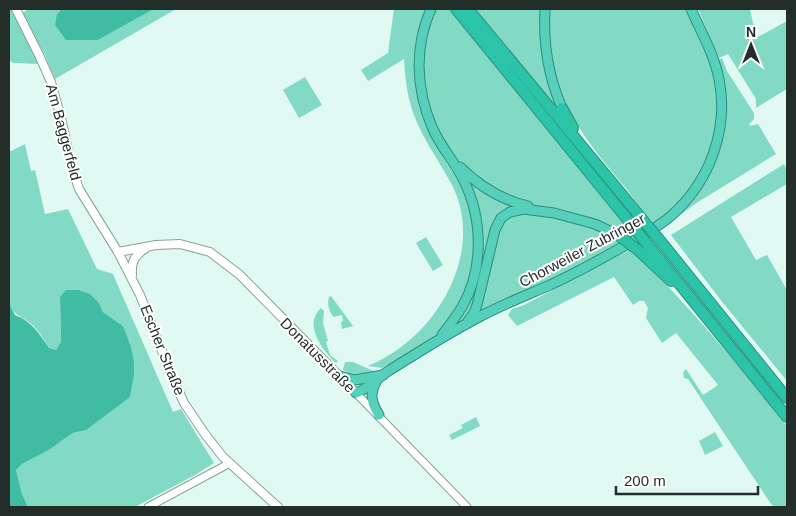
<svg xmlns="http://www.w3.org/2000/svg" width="796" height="516" font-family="Arial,sans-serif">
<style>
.green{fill:#83dac4}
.water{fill:#3fbca2}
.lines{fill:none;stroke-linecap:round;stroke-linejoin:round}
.tertiary-casing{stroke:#89a19a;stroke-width:9}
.secondary-casing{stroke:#89a19a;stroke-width:10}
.trunk-casing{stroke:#298f7c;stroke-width:11}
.motorway-casing{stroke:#298f7c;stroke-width:12}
.tertiary{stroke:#fff;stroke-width:7}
.secondary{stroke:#fff;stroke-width:8}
.trunk{stroke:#56d0ba;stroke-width:9}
.motorway{stroke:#2cc4a8;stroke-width:10}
.motorway-bridge-casing{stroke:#298f7c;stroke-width:12;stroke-linecap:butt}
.motorway-bridge{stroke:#2cc4a8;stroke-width:10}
.labels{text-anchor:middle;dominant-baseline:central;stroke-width:4;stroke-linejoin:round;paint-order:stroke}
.street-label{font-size:15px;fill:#232d2a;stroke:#fff}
</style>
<rect width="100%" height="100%" fill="#e0faf3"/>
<!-- green -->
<g class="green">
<polygon points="9,9 11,9 40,64 13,63 9,60"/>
<polygon points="29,9 62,9 57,14 98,40 154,9 176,9 55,79 45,55 22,13"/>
<path d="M 394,9 L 426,9 C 405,63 415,108 443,157 C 453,175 467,188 472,210 C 475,220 477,240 476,251 C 475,260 469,288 466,295 C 461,305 450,322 442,330 C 426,347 403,358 382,368 L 368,366 C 397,354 424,331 440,305 C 463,270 472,224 452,185 C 440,162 423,140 414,115 C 407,97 405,78 404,59 L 368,81 L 361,70 L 388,53 Z"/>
<path d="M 434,9 L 450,9 L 634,233 L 628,237 C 600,227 573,217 545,208 C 525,202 507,197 489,186 C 444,161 423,109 423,61 C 423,43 429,26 434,9 Z"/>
<path d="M 474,9 L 541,9 C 539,49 543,73 559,110 Z"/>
<path d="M 549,9 L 688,9 L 713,67 L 719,108 L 711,154 L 686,197 L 656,224 C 646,217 633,197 624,186 C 576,129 545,87 549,9 Z"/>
<polygon points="698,9 750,9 756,38 787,21 787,89 756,108 756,99 728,54 719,58"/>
<polygon points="715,54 718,60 722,58 727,71 754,113 754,119 749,124 750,126 758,124 776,154 698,202 667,224 720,143"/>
<polygon points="305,77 322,105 299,118 283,90"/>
<path d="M 25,144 L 31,171 L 35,170 L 45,214 L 68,209 L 97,269 L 113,274 L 173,412 L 181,409 L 214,463 L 195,475 L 135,507 L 28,507 L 22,494 L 16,470 L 22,464 L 62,441 L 73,433 L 86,430 L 134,362 L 123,326 L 103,312 L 99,303 L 60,297 L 61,343 L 56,350 L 49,348 C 45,342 42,335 37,330 C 29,319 17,318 9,306 L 9,152 Z"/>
<polygon points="784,164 787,170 787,184 731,217 756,260 767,255 787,290 787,381 723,303 671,235"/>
<polygon points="464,176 516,207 505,212 475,304 468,317 447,331 451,326 479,259"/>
<path d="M 528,211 C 555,218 602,223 622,244 L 574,270 L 475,315 L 494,239 L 506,217 Z"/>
<polygon points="426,237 443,265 433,271 416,243"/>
<path d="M 631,249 C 688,304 738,365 787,426 L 787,507 L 775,507 L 771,504 L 688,379 L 684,378 L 683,372 L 686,369 L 703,395 L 718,385 L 676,333 L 662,343 L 646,318 L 648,308 L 644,301 L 639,301 L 633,305 L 614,277 L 517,326 L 508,315 L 512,309 L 524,305 Z"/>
<path d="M 331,296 L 353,326 L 342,329 L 341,322 L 343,321 L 342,315 L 334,317 C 329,313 327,303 329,297 Z"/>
<path d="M 321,308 L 324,311 L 323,323 L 328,341 L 326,342 L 330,355 L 338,361 L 336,363 C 322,350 303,324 321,308 Z"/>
<path d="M 345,362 L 353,362 L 376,372 C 364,378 354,378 343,370 Z"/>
<polygon points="476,417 480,426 452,440 449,435 463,428 461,425"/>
<polygon points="715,432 723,446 705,455 699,441"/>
</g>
<!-- water -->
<g class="water">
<polygon points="62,9 154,9 98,40 66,40 55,25 57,14"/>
<path d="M 66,290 L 78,290 L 90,294 L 99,303 L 103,312 L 123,326 L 131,347 L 134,362 L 134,374 L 130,397 L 86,430 L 73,433 L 50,449 L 22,464 L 16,470 L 22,494 L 28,507 L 9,507 L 9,304 L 15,315 C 32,322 39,333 49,348 L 56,350 L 61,342 L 60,297 Z"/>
</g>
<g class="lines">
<defs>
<g id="tertiary">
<polyline points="356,393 467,507"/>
<polyline points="148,507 230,463"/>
</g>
<g id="secondary">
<polyline points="16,9 39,55 51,82 61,118 72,168 79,189 118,252 140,295 169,369 184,403 205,434 223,457 278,507"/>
<polyline points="118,252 156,245 180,244 210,252 240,275 356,393"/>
<path d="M 132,275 C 131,261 135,255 146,248"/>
</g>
<g id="trunk">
<path d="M 431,9 C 414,47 416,89 432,127 C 440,146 454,161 463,179 C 483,218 484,269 462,307 C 456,317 449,326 442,335"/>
<path d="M 545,9 C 543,44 548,76 562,108"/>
<path d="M 460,167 C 479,186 502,200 528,206"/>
<polyline points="468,321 474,313 477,305 495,230 501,218 510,212 524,209 554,213 595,224 618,235"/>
<polyline points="339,376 355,380 383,375"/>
<path d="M 376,382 C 369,394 372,404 379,415"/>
<path d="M 356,393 C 370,388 378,377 390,370 C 420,351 450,332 481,316 C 504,304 527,295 550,285 C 578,272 605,257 631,242 C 644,234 660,226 672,215 C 710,181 729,129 719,79 C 714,54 701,32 691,9"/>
</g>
<g id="motorway">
<polyline points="456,9 632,225"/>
<polyline points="468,9 643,220"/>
<polyline points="562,108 573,128"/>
<polyline points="658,238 787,398"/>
<polyline points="647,244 787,417"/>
<polyline points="638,250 671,281"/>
</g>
</defs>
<!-- tertiary casing -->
<use href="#tertiary" class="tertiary-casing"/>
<!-- secondary casing -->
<use href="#secondary" class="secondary-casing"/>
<!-- trunk casing -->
<use href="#trunk" class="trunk-casing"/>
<!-- motorway casing -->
<use href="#motorway" class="motorway-casing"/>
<!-- tertiary -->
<use href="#tertiary" class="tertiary"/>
<!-- secondary -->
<use href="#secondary" class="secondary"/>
<!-- trunk -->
<use href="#trunk" class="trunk"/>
<!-- motorway -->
<use href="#motorway" class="motorway"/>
<defs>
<g id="motorway-bridge">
<polyline points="643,220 658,238"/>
<polyline points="632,225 647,244"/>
<polyline points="618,235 638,250"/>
</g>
</defs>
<!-- motorway-bridge casing -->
<use href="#motorway-bridge" class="motorway-bridge-casing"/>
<!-- motorway-bridge -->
<use href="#motorway-bridge" class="motorway-bridge"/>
</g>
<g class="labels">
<!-- street labels -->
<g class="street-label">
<text transform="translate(64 132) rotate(75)">Am Baggerfeld</text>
<text transform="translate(582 250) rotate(-28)">Chorweiler Zubringer</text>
<text transform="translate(163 350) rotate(68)">Escher Straße</text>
<text transform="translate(318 355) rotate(45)">Donatusstraße</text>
</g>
</g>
<!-- border -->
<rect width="796" height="516" fill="none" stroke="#232d2a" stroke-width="20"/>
<!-- north arrow -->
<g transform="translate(751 45)" stroke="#ffffff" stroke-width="4" paint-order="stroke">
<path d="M0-4L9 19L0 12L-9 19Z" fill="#232d2a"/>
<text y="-8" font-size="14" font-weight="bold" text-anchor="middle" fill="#232d2a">N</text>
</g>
<!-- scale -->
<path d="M616 486v8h142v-8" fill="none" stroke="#232d2a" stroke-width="2.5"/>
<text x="624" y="486" font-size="15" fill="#232d2a" stroke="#ffffff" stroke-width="4" paint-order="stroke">200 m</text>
</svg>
